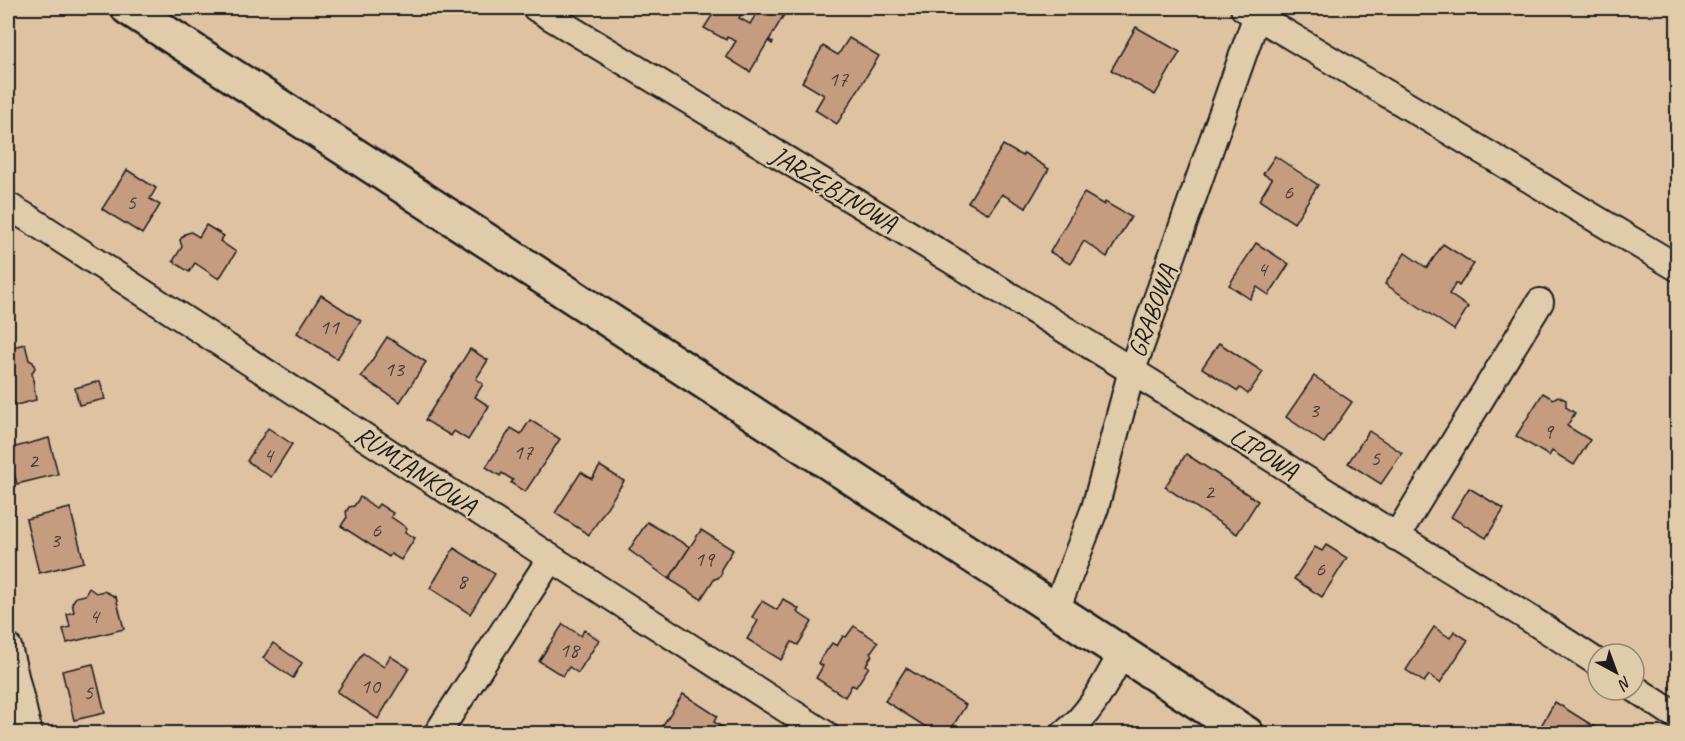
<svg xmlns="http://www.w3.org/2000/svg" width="1685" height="741" font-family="Caveat,sans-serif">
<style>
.building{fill:#c69c80;stroke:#1c1c1c;stroke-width:1.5}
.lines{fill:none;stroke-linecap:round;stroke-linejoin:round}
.minor-casing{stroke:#1c1c1c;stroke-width:30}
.secondary-casing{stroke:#1c1c1c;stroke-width:38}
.minor{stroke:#e0cbaa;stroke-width:26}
.secondary{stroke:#e0cbaa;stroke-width:33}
.labels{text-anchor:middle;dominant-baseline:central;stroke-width:4.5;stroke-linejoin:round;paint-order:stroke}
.number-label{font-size:22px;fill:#463c35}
.street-label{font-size:26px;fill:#1c1c1c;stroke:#e0cbaa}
</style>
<rect width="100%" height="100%" fill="#dfc2a2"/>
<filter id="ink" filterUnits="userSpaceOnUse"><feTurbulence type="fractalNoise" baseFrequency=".0167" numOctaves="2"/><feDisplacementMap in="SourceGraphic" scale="12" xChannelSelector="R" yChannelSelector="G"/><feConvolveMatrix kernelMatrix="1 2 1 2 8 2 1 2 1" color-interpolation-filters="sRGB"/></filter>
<g filter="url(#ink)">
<!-- building -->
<g class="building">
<polygon points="717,8 745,8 739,18 750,24 760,8 788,8 769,40 773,42 772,44 768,41 750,72 726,57 736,41 727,37 726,40 704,28"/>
<polygon points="1136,27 1180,52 1155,95 1111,70"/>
<polygon points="849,38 879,56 837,124 815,110 824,95 802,82 823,46 838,55"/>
<polygon points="1003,145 1022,156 1024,153 1049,169 1026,208 1002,194 989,214 968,202"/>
<polygon points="1275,156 1318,185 1294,223 1259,200 1272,179 1263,174"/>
<polygon points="127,170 156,188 150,199 160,205 142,234 102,209"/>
<polygon points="1084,193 1104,205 1105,202 1131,217 1107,257 1084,241 1070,264 1050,252"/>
<polygon points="206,225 224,236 220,241 236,252 219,279 195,263 189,272 173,261 182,247 180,240 185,234 191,232 199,237"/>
<polygon points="1256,243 1289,264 1269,295 1257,287 1250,299 1229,285"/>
<polygon points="1443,244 1474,264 1459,286 1456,283 1449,294 1468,307 1454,330 1385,284 1405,253 1427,268"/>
<polygon points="321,295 361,321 337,359 297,333"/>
<polygon points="387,337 426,362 400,402 361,377"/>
<polygon points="1219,343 1263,372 1248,394 1240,388 1238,391 1202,368"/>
<polygon points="25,344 29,360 33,362 35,368 32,373 36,400 8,407 8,348"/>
<polygon points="470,349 488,360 476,379 483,384 475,397 489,406 468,440 454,431 451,436 425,420"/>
<polygon points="1314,376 1352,402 1324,443 1286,417"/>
<polygon points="100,381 105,399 79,405 75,388"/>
<polygon points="1543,393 1553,399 1558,396 1566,400 1566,407 1575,413 1567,426 1590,440 1574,465 1552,451 1549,456 1516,436"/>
<polygon points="530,420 560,439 525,492 511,483 513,480 502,473 500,476 486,467 511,428 521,434"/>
<polygon points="268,428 292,444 271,477 247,461"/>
<polygon points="1369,431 1402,453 1381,484 1348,463"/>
<polygon points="49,438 58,474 17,484 8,449"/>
<polygon points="1186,454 1258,501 1237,534 1165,487"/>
<polygon points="600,466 624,481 589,535 555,513 581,472 592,479"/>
<polygon points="1469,488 1504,509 1486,538 1451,517"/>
<polygon points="360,497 376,508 379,504 393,513 391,517 407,528 405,532 415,538 401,560 391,554 389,557 341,526 347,517 346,512 349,507 354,506"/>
<polygon points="70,508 84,562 39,573 26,519"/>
<polygon points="647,522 690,547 669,579 629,550"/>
<polygon points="701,530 733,550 721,569 722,573 718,578 714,579 701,599 669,579"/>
<polygon points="1326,545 1347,558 1322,597 1294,579 1315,547 1322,551"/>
<polygon points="454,548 495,574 470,614 430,588"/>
<polygon points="89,588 96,593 104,591 116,597 124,629 67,643 63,629 70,627 67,614 74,612 72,603 76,597 85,595"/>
<polygon points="783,599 799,609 797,612 812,622 798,645 792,642 781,660 747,639 758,621 752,617 762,601 777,610"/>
<polygon points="563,624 581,636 584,630 599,640 578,673 569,667 563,676 539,661"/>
<polygon points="854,626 878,642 870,653 872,655 866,665 869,667 856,687 852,685 845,697 816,678 823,666 818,663 832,643 837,646 843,636 846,637"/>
<polygon points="1434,627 1450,638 1454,631 1468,640 1440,683 1429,675 1424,682 1406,670"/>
<polygon points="273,643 302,663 293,678 263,658"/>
<polygon points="363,653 384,667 390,656 409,668 378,719 337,692"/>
<polygon points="93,664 105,713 74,720 62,671"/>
<polygon points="906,668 966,705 948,734 937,734 885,701"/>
<polygon points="683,694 717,716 714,722 725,729 722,734 664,734 659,731"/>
<polygon points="1555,702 1606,734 1536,734"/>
</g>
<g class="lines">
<defs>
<g id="minor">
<path d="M 536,8 C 802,169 1069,330 1332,496 C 1421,552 1511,605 1598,663"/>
<polyline points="1244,8 1678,268"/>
<polyline points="8,206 33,221 551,558 825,734"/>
<polyline points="1396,537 1540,302"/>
<polyline points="1056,610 1095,508 1132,370 1257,15"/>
<polyline points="8,647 29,734"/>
<polyline points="1634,688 1678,717"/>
<polyline points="437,734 551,558"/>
<path d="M 1064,734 C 1091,714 1106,682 1122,653"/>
</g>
<polyline id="secondary" points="128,8 1247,734"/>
</defs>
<!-- minor casing -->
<use href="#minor" class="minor-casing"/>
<!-- secondary casing -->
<use href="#secondary" class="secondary-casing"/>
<!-- minor -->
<use href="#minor" class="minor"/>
<!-- secondary -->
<use href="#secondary" class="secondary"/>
</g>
</g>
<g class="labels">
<!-- number labels -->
<g class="number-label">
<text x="838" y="79">17</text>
<text x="1288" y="192">6</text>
<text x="131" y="202">5</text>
<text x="1262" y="269">4</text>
<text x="329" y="327">11</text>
<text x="394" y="369">13</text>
<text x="1314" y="410">3</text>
<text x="1548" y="431">9</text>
<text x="523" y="452">17</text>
<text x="268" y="455">4</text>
<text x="1375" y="458">5</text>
<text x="33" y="461">2</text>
<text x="1209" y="492">2</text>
<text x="376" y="530">6</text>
<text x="55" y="540">3</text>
<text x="704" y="559">19</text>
<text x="1320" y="569">6</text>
<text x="462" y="581">8</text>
<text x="94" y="616">4</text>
<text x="569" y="650">18</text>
<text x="370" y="686">10</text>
<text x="88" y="692">5</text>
</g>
<!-- street labels -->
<g class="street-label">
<text transform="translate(834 189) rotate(31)">JARZĘBINOWA</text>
<text transform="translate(1152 311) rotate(-70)">GRABOWA</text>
<text transform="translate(1264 453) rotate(32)">LIPOWA</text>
<text transform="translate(416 470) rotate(33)">RUMIANKOWA</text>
</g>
</g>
<!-- margin -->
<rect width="1685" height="741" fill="none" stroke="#e0cbaa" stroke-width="30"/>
<rect x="15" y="15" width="1655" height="711" fill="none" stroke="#1c1c1c" stroke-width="2" filter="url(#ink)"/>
<!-- north arrow -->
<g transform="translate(1616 672) rotate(139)"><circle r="28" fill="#e0cbaa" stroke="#928571" stroke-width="1.5"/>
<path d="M0-4.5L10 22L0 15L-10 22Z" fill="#1c1c1c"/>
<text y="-9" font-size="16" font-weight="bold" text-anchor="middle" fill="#1c1c1c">N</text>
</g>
</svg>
